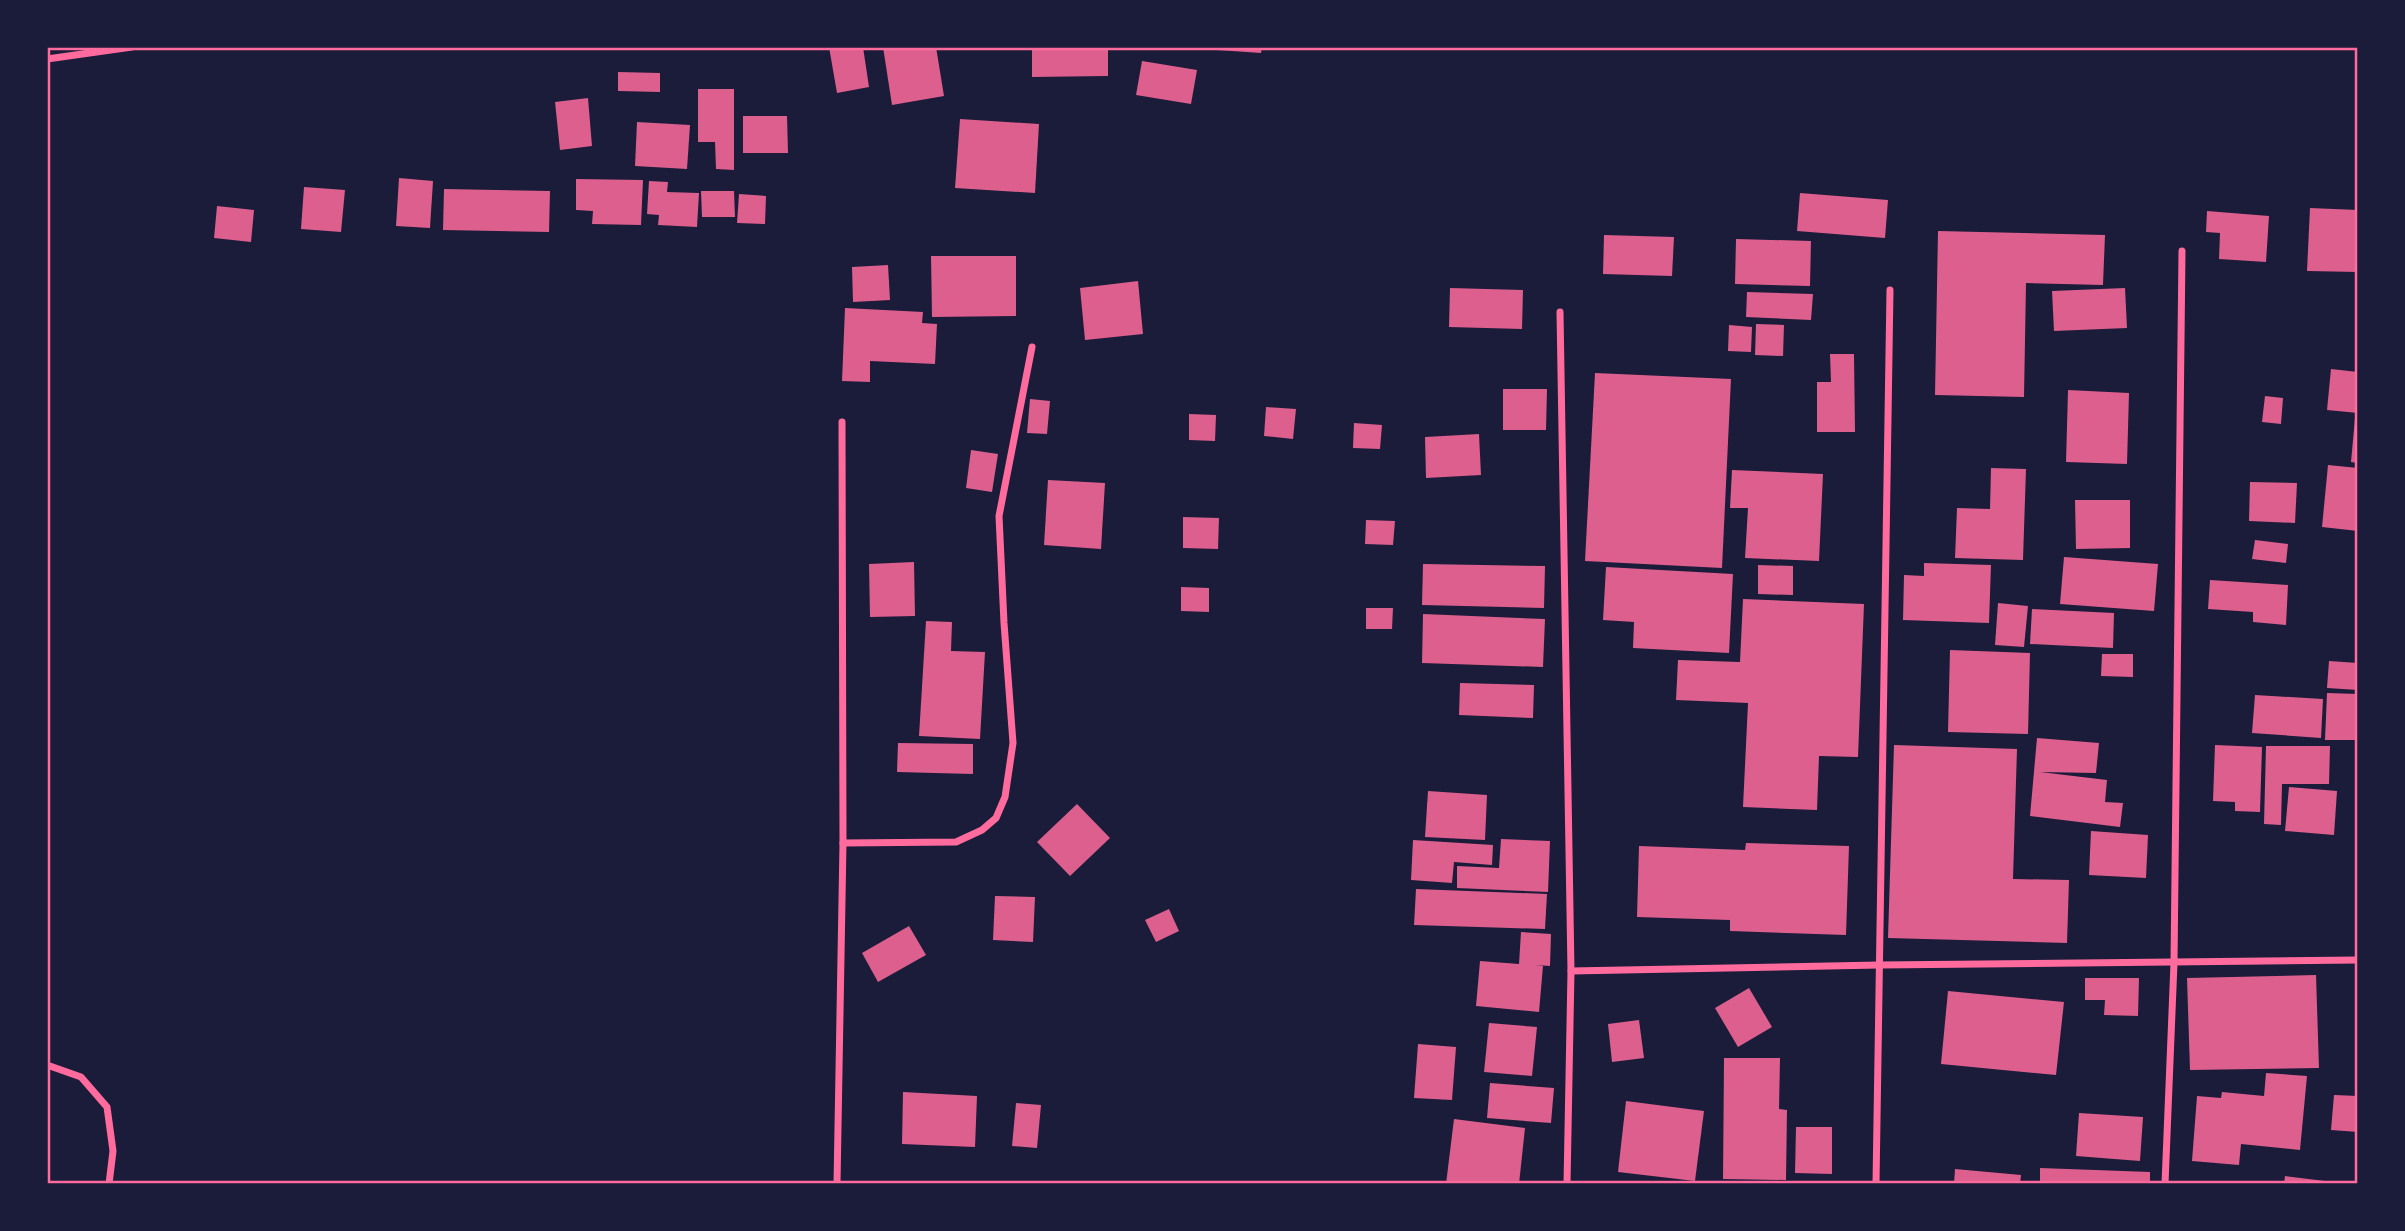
<svg xmlns="http://www.w3.org/2000/svg" width="2405" height="1231" font-family="'Sofia Sans Condensed',sans-serif">
<style>
.building{fill:#dd5f8e}
.lines{fill:none;stroke-linecap:round;stroke-linejoin:round}
.minor{stroke:#ff6b9d;stroke-width:7}
.neatline{fill:none;stroke:#ff6b9d;stroke-width:2.5}
</style>
<rect width="100%" height="100%" fill="#1b1b3a"/>
<!-- building -->
<g class="building">
<polygon points="829,47 863,47 869,87 837,93"/>
<polygon points="883,47 936,47 944,96 892,105"/>
<polygon points="1032,47 1108,47 1108,76 1032,77"/>
<polygon points="1202,47 1262,47 1261,53 1202,49"/>
<polygon points="1142,61 1197,70 1191,104 1136,95"/>
<polygon points="618,72 660,73 660,92 618,91"/>
<polygon points="698,89 734,89 734,170 716,169 715,142 698,142"/>
<polygon points="588,98 592,146 560,150 555,102"/>
<polygon points="743,116 787,116 788,153 743,153"/>
<polygon points="960,119 1039,124 1035,193 955,188"/>
<polygon points="637,122 690,125 687,169 635,166"/>
<polygon points="399,178 433,181 430,228 396,226"/>
<polygon points="576,179 643,180 641,225 592,224 593,211 576,210"/>
<polygon points="649,181 668,182 667,192 699,193 697,227 658,225 659,215 647,214"/>
<polygon points="304,187 345,190 341,232 301,229"/>
<polygon points="444,189 550,191 549,232 443,230"/>
<polygon points="701,191 734,191 735,217 702,217"/>
<polygon points="1800,193 1888,200 1885,238 1797,231"/>
<polygon points="739,194 766,196 765,224 737,223"/>
<polygon points="217,206 254,210 251,242 214,238"/>
<polygon points="2310,208 2358,210 2358,272 2307,271"/>
<polygon points="2207,211 2269,216 2266,262 2219,259 2220,233 2206,232"/>
<polygon points="1938,231 2105,235 2103,285 2026,283 2024,397 1935,395"/>
<polygon points="1604,235 1674,237 1672,276 1603,274"/>
<polygon points="1736,239 1811,241 1810,286 1735,284"/>
<polygon points="931,256 1016,256 1016,316 932,317"/>
<polygon points="888,265 890,300 853,302 852,267"/>
<polygon points="1138,281 1143,334 1085,340 1080,288"/>
<polygon points="1450,288 1523,290 1522,329 1449,327"/>
<polygon points="2125,288 2127,328 2054,331 2052,291"/>
<polygon points="1747,292 1813,294 1811,320 1746,317"/>
<polygon points="845,308 923,312 922,323 937,324 935,364 870,361 870,382 842,381"/>
<polygon points="1756,324 1784,325 1783,356 1755,355"/>
<polygon points="1729,325 1752,327 1751,352 1728,351"/>
<polygon points="1830,354 1854,354 1855,432 1817,432 1817,382 1831,382"/>
<polygon points="2331,369 2358,372 2358,413 2327,410"/>
<polygon points="1595,373 1731,379 1722,568 1585,561"/>
<polygon points="1503,389 1547,389 1546,430 1503,430"/>
<polygon points="2068,390 2129,393 2127,464 2066,462"/>
<polygon points="2265,396 2283,398 2281,424 2262,422"/>
<polygon points="1030,399 1050,401 1047,434 1027,433"/>
<polygon points="1266,407 1296,409 1293,439 1264,436"/>
<polygon points="1189,414 1216,415 1215,441 1189,440"/>
<polygon points="2355,418 2358,418 2358,463 2351,462"/>
<polygon points="1354,423 1382,425 1380,449 1353,448"/>
<polygon points="1479,434 1481,475 1426,478 1425,437"/>
<polygon points="971,450 998,454 992,492 966,488"/>
<polygon points="2328,465 2358,468 2358,531 2322,527"/>
<polygon points="1991,468 2026,469 2023,560 1955,558 1957,508 1990,509"/>
<polygon points="1732,470 1823,474 1819,561 1745,558 1748,508 1730,508"/>
<polygon points="1048,480 1105,483 1101,549 1044,545"/>
<polygon points="2250,482 2297,483 2295,523 2249,521"/>
<polygon points="2075,500 2130,500 2130,548 2076,549"/>
<polygon points="1183,517 1219,518 1218,549 1183,548"/>
<polygon points="1366,520 1395,521 1393,545 1365,544"/>
<polygon points="2255,540 2288,544 2286,563 2252,559"/>
<polygon points="2064,557 2158,564 2154,611 2060,604"/>
<polygon points="914,562 915,616 870,617 869,564"/>
<polygon points="1924,563 1991,565 1989,623 1903,620 1904,575 1924,576"/>
<polygon points="1423,564 1545,566 1544,608 1422,605"/>
<polygon points="1758,565 1793,566 1793,595 1758,594"/>
<polygon points="1606,567 1733,574 1729,653 1633,648 1634,622 1603,620"/>
<polygon points="2210,580 2288,585 2286,625 2253,622 2253,612 2208,609"/>
<polygon points="1181,587 1209,588 1209,612 1181,611"/>
<polygon points="1743,599 1864,604 1858,757 1819,756 1817,810 1743,807 1748,703 1676,700 1678,660 1740,662"/>
<polygon points="1998,603 2028,606 2024,647 1995,645"/>
<polygon points="1366,608 1393,608 1392,629 1366,629"/>
<polygon points="2032,609 2114,613 2113,648 2030,644"/>
<polygon points="1423,614 1545,619 1543,667 1422,663"/>
<polygon points="926,621 952,622 951,651 985,652 980,739 919,736"/>
<polygon points="1950,650 2030,653 2028,734 1948,732"/>
<polygon points="2102,654 2133,654 2133,677 2101,676"/>
<polygon points="2329,661 2358,663 2358,690 2327,688"/>
<polygon points="1460,683 1534,685 1533,718 1459,715"/>
<polygon points="2327,693 2358,694 2358,740 2325,740"/>
<polygon points="2255,695 2323,699 2321,738 2252,733"/>
<polygon points="2037,738 2099,743 2096,773 2040,772 2107,780 2105,802 2123,803 2120,827 2030,816"/>
<polygon points="898,743 973,744 973,774 897,772"/>
<polygon points="1894,745 2017,749 2013,879 2069,880 2067,943 1888,938"/>
<polygon points="2215,745 2262,747 2260,812 2235,811 2235,802 2213,801"/>
<polygon points="2266,746 2330,746 2329,784 2282,784 2281,825 2264,824"/>
<polygon points="2289,787 2337,791 2334,835 2285,831"/>
<polygon points="1428,791 1487,795 1485,840 1425,837"/>
<polygon points="1077,804 1110,838 1070,876 1037,842"/>
<polygon points="2091,831 2148,835 2146,878 2089,875"/>
<polygon points="1501,839 1550,841 1548,892 1457,888 1457,866 1499,868"/>
<polygon points="1413,840 1493,845 1492,865 1454,862 1452,883 1411,880"/>
<polygon points="1746,843 1849,846 1846,935 1730,931 1730,920 1637,917 1639,846 1745,850"/>
<polygon points="1416,889 1547,894 1545,929 1414,925"/>
<polygon points="995,896 1035,897 1033,942 993,940"/>
<polygon points="1169,909 1179,931 1156,942 1145,920"/>
<polygon points="909,926 926,955 878,982 862,953"/>
<polygon points="1521,932 1551,934 1550,966 1535,965 1543,966 1539,1012 1476,1006 1480,961 1519,964"/>
<polygon points="2316,975 2319,1068 2190,1070 2187,978"/>
<polygon points="2085,978 2139,978 2138,1016 2104,1015 2105,1000 2085,1000"/>
<polygon points="1749,988 1772,1027 1738,1047 1715,1008"/>
<polygon points="1948,991 2064,1002 2056,1075 1941,1064"/>
<polygon points="1639,1020 1644,1058 1612,1062 1608,1024"/>
<polygon points="1489,1023 1537,1027 1532,1076 1484,1072"/>
<polygon points="1418,1044 1456,1047 1452,1100 1414,1098"/>
<polygon points="1724,1058 1780,1058 1779,1109 1787,1110 1786,1180 1723,1179"/>
<polygon points="2266,1073 2307,1076 2300,1150 2241,1144 2239,1165 2192,1161 2197,1096 2221,1098 2222,1092 2264,1096"/>
<polygon points="1490,1083 1554,1088 1551,1123 1487,1118"/>
<polygon points="903,1092 977,1096 975,1147 902,1144"/>
<polygon points="2334,1095 2358,1096 2358,1132 2331,1130"/>
<polygon points="1626,1101 1704,1111 1695,1181 1618,1172"/>
<polygon points="1016,1103 1041,1105 1037,1148 1012,1146"/>
<polygon points="2079,1113 2143,1117 2140,1161 2076,1156"/>
<polygon points="1454,1119 1525,1128 1519,1184 1446,1184"/>
<polygon points="1796,1127 1832,1127 1832,1174 1795,1173"/>
<polygon points="2040,1168 2150,1172 2150,1184 2040,1184"/>
<polygon points="1955,1169 2021,1175 2020,1184 1954,1184"/>
<polygon points="2285,1176 2325,1181 2325,1184 2284,1184"/>
</g>
<g class="lines">
<!-- minor -->
<g class="minor">
<polyline points="47,59 132,47"/>
<polyline points="1560,312 1571,971 1567,1184"/>
<polyline points="843,843 956,842 982,830 996,818 1005,797 1013,743 1004,623 999,516 1032,347"/>
<polyline points="1571,971 1879,965 2358,960"/>
<polyline points="47,1065 81,1077 107,1107 113,1151 109,1184"/>
<polyline points="837,1184 843,843 842,422"/>
<polyline points="1876,1184 1890,290"/>
<polyline points="2165,1184 2174,963 2182,251"/>
</g>
</g>
<!-- border -->
<rect width="2405" height="1231" fill="none" stroke="#1b1b3a" stroke-width="98"/>
<rect x="49" y="49" width="2307" height="1133" class="neatline"/>
</svg>
